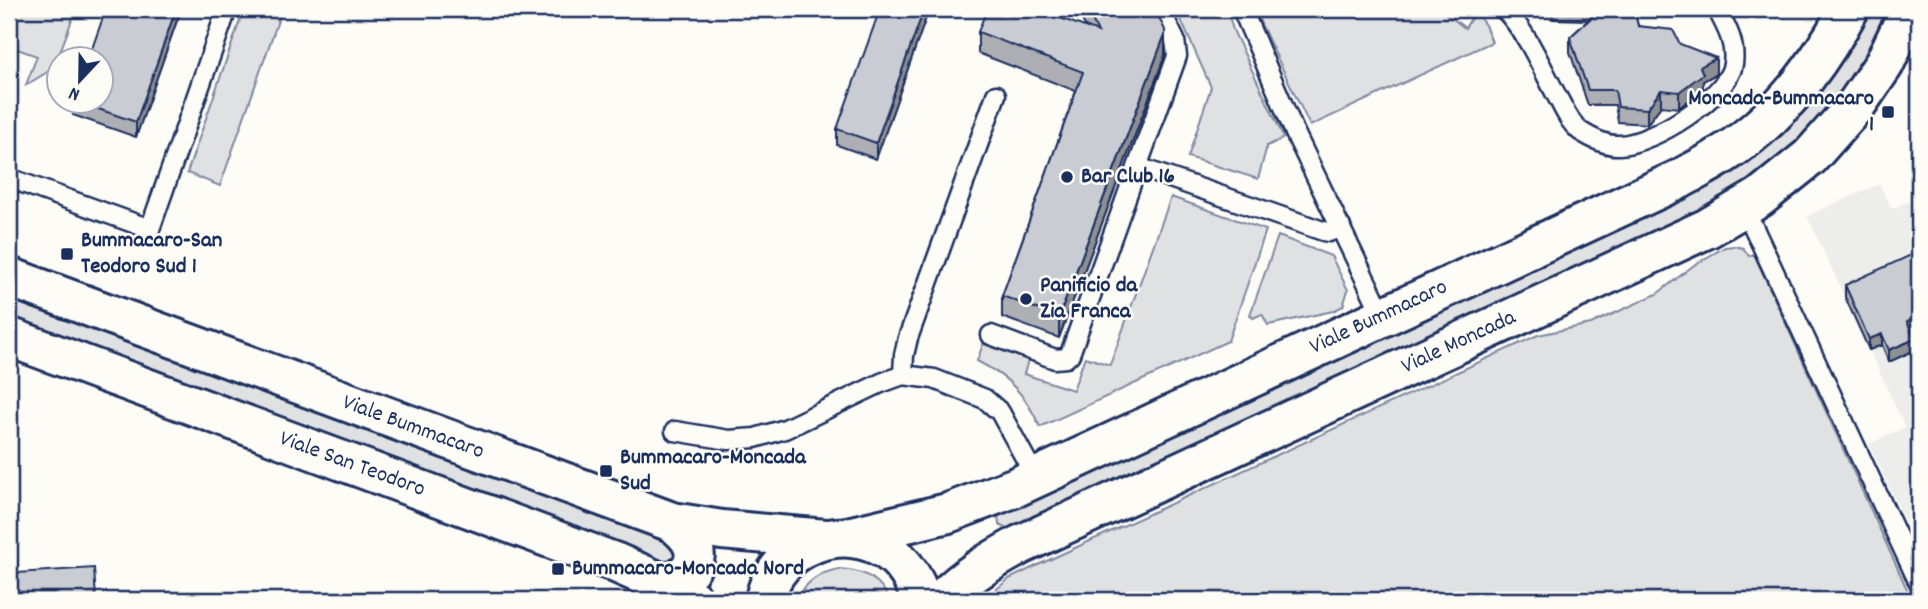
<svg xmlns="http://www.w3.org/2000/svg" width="1928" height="609" font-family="Dekko,sans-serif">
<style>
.built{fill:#edeeec}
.green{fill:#e0e1e3;stroke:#7e88a0;stroke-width:2}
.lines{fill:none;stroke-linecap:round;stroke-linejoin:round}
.service-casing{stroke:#1b2f5e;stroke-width:23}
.secondary-casing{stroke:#1b2f5e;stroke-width:44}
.service{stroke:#fdfcf7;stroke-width:18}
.secondary{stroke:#fdfcf7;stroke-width:38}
.wall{fill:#adafb5;stroke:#1b2f5e;stroke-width:2}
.shaded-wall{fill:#8d8f94;stroke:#1b2f5e;stroke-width:2}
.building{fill:#c9ccd3;stroke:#1b2f5e;stroke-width:2}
.poi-dot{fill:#1b2f5e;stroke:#fdfcf7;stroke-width:2.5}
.labels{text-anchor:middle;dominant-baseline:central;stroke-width:5;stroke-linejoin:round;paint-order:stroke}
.poi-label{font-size:23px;font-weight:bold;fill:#1b2f5e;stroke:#fdfcf7;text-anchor:start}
.street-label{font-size:23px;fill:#1b2f5e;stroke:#fdfcf7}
</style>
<rect width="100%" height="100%" fill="#fdfcf7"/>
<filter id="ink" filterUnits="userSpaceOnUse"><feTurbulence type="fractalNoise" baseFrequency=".0143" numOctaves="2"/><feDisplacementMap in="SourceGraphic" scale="14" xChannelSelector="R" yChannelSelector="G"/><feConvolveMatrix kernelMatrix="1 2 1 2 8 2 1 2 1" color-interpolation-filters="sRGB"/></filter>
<g filter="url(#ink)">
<!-- built -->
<polygon class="built" points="1879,184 1892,209 1919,197 1919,551 1869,444 1905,427 1807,216"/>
<!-- green -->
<g class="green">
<polygon points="9,9 76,9 54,68 26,85 37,56 9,46"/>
<polygon points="244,9 282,9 220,186 187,173"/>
<polygon points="1176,9 1227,9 1233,30 1284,138 1267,146 1258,179 1188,157 1211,87"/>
<polygon points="1256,9 1440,9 1465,28 1475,12 1485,25 1492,42 1310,126 1259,20"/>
<path d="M 1868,9 L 1892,9 C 1861,74 1815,132 1758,176 C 1740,190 1717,201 1697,212 L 1014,527 L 1007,529 L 999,525 L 998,515 L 1002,511 L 1673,201 Z"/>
<path d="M 1171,197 L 1266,230 L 1228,341 L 1040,427 C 1026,395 1009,377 977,361 L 983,344 L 1028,360 L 1024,374 L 1073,390 L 1085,357 L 1110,365 Z"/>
<polygon points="1278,236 1331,256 1348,290 1343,306 1333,311 1268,325 1262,314 1253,318 1250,315"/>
<polygon points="1734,246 1743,248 1749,256 1754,254 1912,600 983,600 1009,579 1038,565 1538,335 1591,324 1657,294 1694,265 1725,247"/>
<polygon points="9,298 669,543 676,551 675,558 667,564 659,562 9,320"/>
<path d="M 840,569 C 862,570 881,579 889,600 L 796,600 C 806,582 819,572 840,569 Z"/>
</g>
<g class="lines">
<defs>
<g id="service">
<polyline points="1242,9 1295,133 1383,316"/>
<path d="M 1504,9 C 1528,33 1543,71 1559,100 C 1565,111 1570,123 1580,131 C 1591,138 1607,146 1620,145 C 1652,144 1728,97 1733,64 C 1736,43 1726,26 1717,9"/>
<polyline points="1138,167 1323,231 1329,232 1341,227"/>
<polyline points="9,178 150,229 227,9"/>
<polyline points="1744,207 1919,583"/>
<polyline points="991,335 1055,359 1066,358 1070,354 1177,56 1175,40 1160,9"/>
<polyline points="903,375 904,355 908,338 996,95"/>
<polyline points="675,431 729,440 755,438 785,429 881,383 903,375 934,379 985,399 1000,412 1036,478"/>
</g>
<g id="secondary">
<polyline points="9,277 672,522 722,530 826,539"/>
<polyline points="9,337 614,562 664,584 693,600"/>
<path d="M 848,537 L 948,513 L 1016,487 L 1680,179 C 1694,171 1709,164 1722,155 C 1777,121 1819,65 1849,9"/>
<path d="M 664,584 C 703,573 704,544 672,522"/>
<path d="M 765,600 C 774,546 845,519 889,552 C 906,564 915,581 922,600"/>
<path d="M 942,600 C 965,576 991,561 1020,545 L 1708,228 L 1759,198 L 1810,157 L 1856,105 L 1884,64 L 1910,9"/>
</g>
</defs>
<!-- service casing -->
<use href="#service" class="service-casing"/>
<!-- secondary casing -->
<use href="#secondary" class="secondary-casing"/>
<!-- service -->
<use href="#service" class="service"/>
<!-- secondary -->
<use href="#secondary" class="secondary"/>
</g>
<!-- wall -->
<g class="wall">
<polygon points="106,9 181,9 136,137 73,115 73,102 102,102"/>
<polygon points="929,9 876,159 837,145 837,129"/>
<polygon points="1077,9 1155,9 1165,55 1059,338 1002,317 1002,296 1076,91 978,53 978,32 1086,28"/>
<polygon points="1551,9 1634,9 1638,26 1680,44 1716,74 1703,81 1703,89 1679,108 1661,106 1647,124 1618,122 1615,105 1588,105 1570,52 1570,37 1588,20 1553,19"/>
<polygon points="1919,273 1919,327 1911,331 1915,350 1889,362 1882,345 1869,350 1845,297 1845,285"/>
</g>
<!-- shaded-wall -->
<g class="shaded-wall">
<polygon points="176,9 181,9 136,137 136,122"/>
<polygon points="924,9 929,9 876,159 876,143"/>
<polygon points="1165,34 1165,55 1059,338 1059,317"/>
<polygon points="1716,58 1716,74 1703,81 1703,89 1679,108 1679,92 1700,67"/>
<polygon points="1661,90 1661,106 1647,124 1647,109"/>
<polygon points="1919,316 1919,327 1907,333 1907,322"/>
<polygon points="1882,334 1882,345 1869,350 1869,339"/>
<polygon points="1915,339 1915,350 1889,362 1889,350"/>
</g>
<!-- building -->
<g class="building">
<polygon points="106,9 176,9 136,122 78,102 102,102 102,60 88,60"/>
<polygon points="880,9 924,9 876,143 837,129"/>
<polygon points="987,9 1036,9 1098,32 1087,9 1155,9 1165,30 1165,34 1059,317 1002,296 1083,72 978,32"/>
<polygon points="1601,9 1634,9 1638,26 1673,30 1680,44 1716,58 1700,67 1703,74 1679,92 1661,90 1647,109 1618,107 1615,90 1588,90 1570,37"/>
<polygon points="1911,255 1919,273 1919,316 1907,322 1915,339 1889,350 1882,334 1869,339 1845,285"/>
<polygon points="9,560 17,561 17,573 94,568 96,600 9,600"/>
</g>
</g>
<!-- markers -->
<g class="poi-dot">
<rect x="1881" y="105" width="14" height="14" rx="3.5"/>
<circle cx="1067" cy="177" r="7"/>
<rect x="60" y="247" width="14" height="14" rx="3.5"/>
<circle cx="1026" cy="299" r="7"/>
<rect x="599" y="464" width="14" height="14" rx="3.5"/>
<rect x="551" y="562" width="14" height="14" rx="3.5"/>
</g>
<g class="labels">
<!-- poi labels -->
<g class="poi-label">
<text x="1874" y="99" text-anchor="end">Moncada-Bummacaro<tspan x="1874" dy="26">1</tspan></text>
<text x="1081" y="177">Bar Club 16</text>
<text x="81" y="241">Bummacaro-San<tspan x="81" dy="26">Teodoro Sud 1</tspan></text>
<text x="1040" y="286">Panificio da<tspan x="1040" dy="26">Zia Franca</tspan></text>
<text x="620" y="458">Bummacaro-Moncada<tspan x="620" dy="26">Sud</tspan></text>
<text x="572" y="569">Bummacaro-Moncada Nord</text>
</g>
<!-- street labels -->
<g class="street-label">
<text transform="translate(1379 318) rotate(-25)">Viale Bummacaro</text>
<text transform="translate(1459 343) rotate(-25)">Viale Moncada</text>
<text transform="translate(413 428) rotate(20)">Viale Bummacaro</text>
<text transform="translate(352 465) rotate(20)">Viale San Teodoro</text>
</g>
</g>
<!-- margin -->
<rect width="1928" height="609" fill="none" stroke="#fdfcf7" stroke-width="35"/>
<rect x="18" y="18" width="1893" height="574" fill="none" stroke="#1b2f5e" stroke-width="2.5" filter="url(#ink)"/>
<!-- north arrow -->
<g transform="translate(80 80) rotate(202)"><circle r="33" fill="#fdfcf7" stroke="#a3aaba" stroke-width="2"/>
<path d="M0-5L12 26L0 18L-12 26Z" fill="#1b2f5e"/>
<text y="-10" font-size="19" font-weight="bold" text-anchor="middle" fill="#1b2f5e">N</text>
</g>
</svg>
